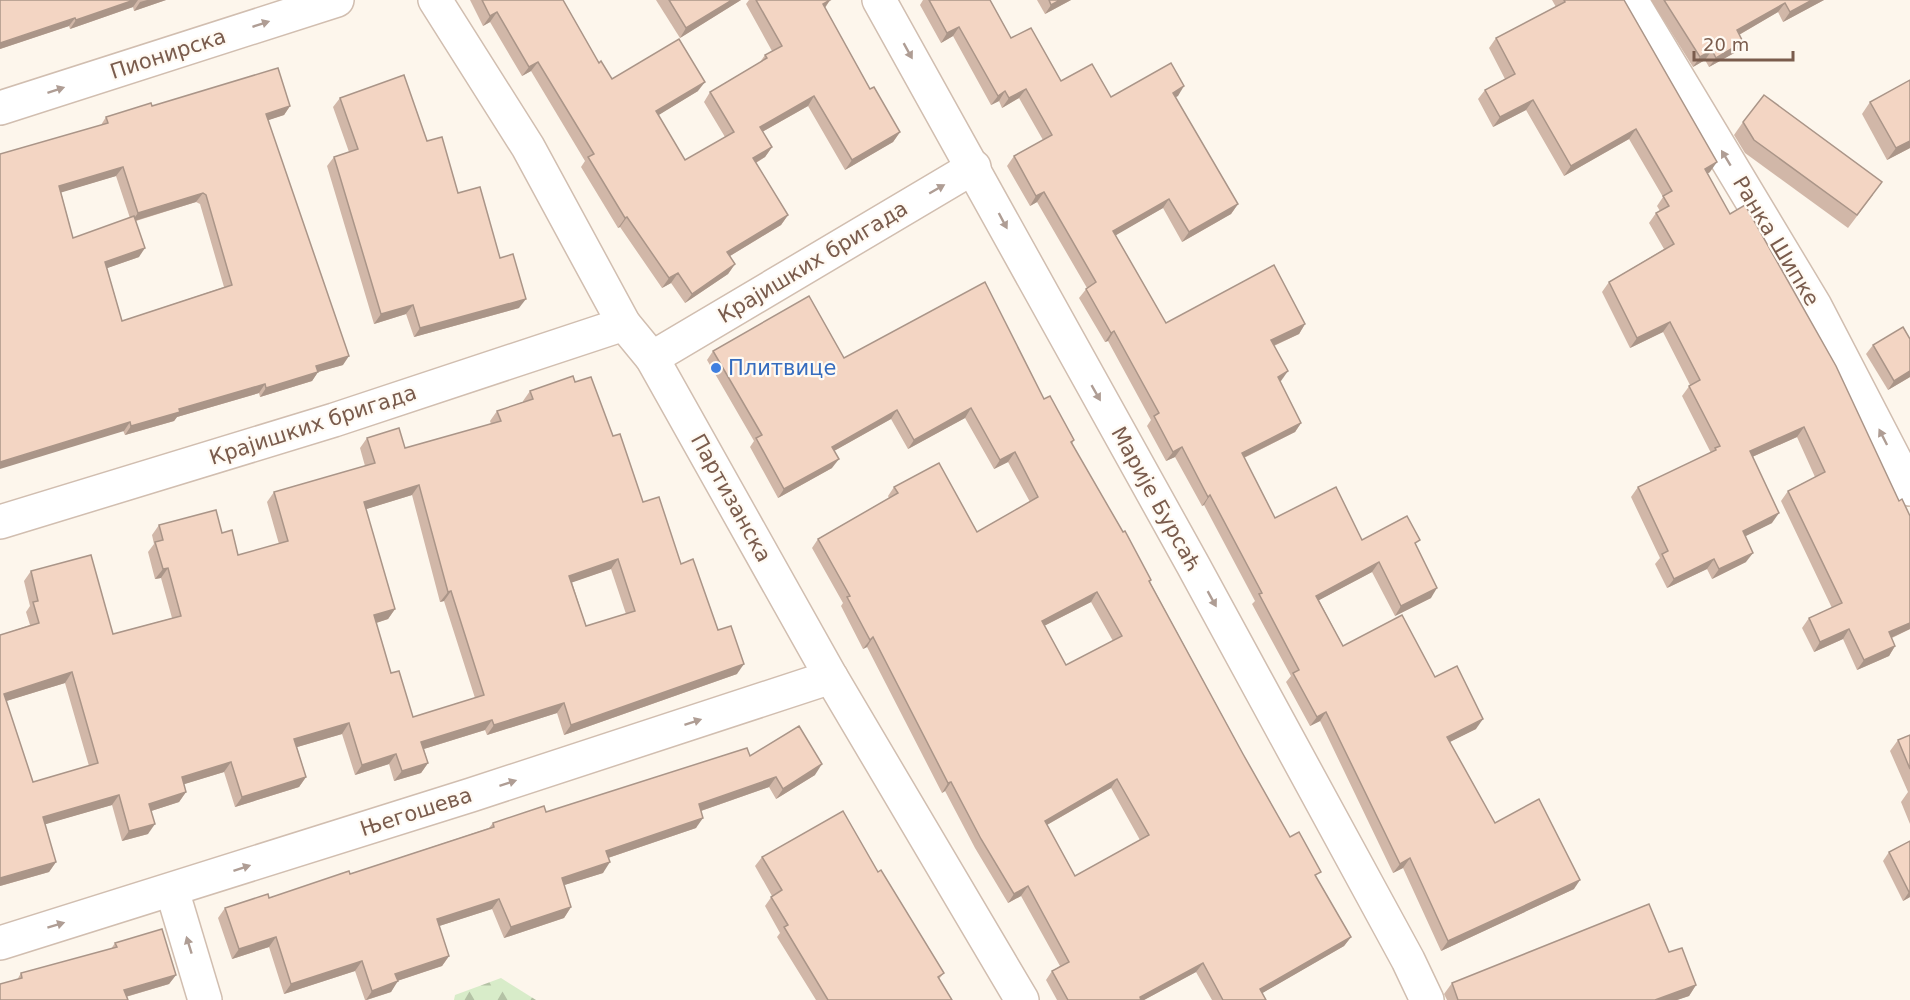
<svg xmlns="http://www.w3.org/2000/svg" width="1910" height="1000" font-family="'DejaVu Sans',sans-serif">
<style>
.forest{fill:url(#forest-firs)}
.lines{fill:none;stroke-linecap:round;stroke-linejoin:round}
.minor-casing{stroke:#d1beb0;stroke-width:36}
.minor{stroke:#fff;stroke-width:33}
.wall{fill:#d1b7a8;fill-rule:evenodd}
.shaded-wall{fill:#aa9588}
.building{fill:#f3d5c3;stroke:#aa9588;stroke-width:1.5;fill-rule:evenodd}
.oneway{fill:#af9d94}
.shop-dot{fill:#3f7fe0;stroke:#fffaf3;stroke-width:2}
.labels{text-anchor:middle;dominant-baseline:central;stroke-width:4.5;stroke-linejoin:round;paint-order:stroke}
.street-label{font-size:21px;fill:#7a5c4d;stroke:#fffaf3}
.shop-label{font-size:21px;fill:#366cbe;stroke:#fffaf3;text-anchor:start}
</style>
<defs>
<pattern id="forest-firs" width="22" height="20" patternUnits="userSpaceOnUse" patternTransform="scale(1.5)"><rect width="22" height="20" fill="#d8ecc9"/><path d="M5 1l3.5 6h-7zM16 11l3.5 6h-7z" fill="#b4c2a5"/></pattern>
</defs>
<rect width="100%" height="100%" fill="#fdf6ec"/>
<!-- forest -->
<polygon class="forest" points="501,978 536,1000 454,1000 455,995"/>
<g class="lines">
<defs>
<g id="minor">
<polyline points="435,0 528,147 624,324 652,358 831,677 1022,1000"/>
<polyline points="879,0 1193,565 1408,960 1427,1000"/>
<polyline points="1631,0 1815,306 1910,489"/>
<polyline points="0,108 337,0"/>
<polyline points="652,358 974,167"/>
<polyline points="0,522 334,420 624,324"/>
<polyline points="172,890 205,1000"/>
<polyline points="0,943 471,795 831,677"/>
</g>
</defs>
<!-- minor casing -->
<use href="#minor" class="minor-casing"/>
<!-- minor -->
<use href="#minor" class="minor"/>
</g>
<!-- wall -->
<g class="wall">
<polygon points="0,0 166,0 134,11 133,7 70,29 69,26 0,49"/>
<polygon points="470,0 563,0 599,63 612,79 698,91 658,115 685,160 725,137 704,102 710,92 760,62 765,55 772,51 746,4 749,0 830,0 825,8 870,89 900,132 893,142 845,170 808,106 762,132 772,147 765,157 756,163 788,215 781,225 730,256 735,264 728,274 685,303 671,283 662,288 620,227 618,228 581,167 585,161 531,71 522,76 490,22 483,26"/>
<polygon points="656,0 741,0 680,38"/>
<polygon points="923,0 990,0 1011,38 1061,81 1111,97 1178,96 1175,97 1238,204 1231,214 1182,242 1163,208 1115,235 1166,323 1305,324 1299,334 1274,346 1280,381 1301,423 1295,432 1244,458 1275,518 1362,540 1416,546 1431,598 1395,616 1372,572 1319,600 1343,646 1435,677 1476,729 1449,742 1495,823 1574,889 1441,951 1403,868 1393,873 1320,721 1310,726 1286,682 1291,676 1252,604 1255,601 1204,505 1202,506 1175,457 1166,461 1147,426 1151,420 1108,341 1105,342 1079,298 1087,288 1037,202 1030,206 1007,166 1014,156 1043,140 1019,98 1002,108 999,101 991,105 953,36 941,43 920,5"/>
<polygon points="1037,0 1071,0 1045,14"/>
<polygon points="1552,0 1624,0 1710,172 1707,174 1730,214 1899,501 1910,516 1910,629 1892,638 1895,646 1889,656 1857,670 1843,639 1814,652 1802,628 1809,618 1832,608 1781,501 1788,491 1815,477 1797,437 1752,457 1772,523 1745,536 1746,562 1712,579 1707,569 1667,588 1655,564 1660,558 1631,497 1638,487 1711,453 1682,396 1690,385 1663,332 1630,348 1602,292 1609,282 1664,249 1649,223 1656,213 1660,211 1657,206 1663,197 1629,139 1564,176 1526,110 1493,127 1478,99 1485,90 1505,79 1489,48 1496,38 1556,7"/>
<polygon points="1651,0 1824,0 1783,22 1778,12 1739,35 1743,42 1736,52 1709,67 1705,60 1693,67"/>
<polygon points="340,98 427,141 458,193 500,258 519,308 414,337 406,314 374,324 327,166 334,157 349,152 333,107"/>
<polygon points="1870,102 1910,148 1887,160 1862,114"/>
<path d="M 152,106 L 290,106 L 284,115 L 268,120 L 343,365 L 318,372 L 312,381 L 260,397 L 259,393 L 177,417 L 174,421 L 125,435 L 0,154 L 101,125 L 106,117 ZM 116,176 L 130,218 L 73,238 L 61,192 ZM 196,202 L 200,204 L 224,287 L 122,321 L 107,268 L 139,257 L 136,221 Z"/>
<polygon points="1743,122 1873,195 1848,228 1745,153 1734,135"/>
<polygon points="1910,339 1910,377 1888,390 1866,354 1873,345"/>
<path d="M 713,351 L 844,358 L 1044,399 L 1074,440 L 1072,444 L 1151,580 L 1150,582 L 1243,754 L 1290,837 L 1317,878 L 1351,937 L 1344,946 L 1262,993 L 1266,1000 L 1212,1000 L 1196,972 L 1144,1000 L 1057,1000 L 1046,980 L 1052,971 L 1060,966 L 1021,896 L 1008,903 L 975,848 L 945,791 L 942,793 L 867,647 L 863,649 L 841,606 L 843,603 L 812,548 L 818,539 L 889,498 L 888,496 L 894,487 L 977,532 L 1030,502 L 1008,462 L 994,469 L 965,418 L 908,449 L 891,419 L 834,451 L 832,468 L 778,498 L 750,447 L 754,441 L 707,360 ZM 1091,602 L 1113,641 L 1066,665 L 1044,626 ZM 1111,788 L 1140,840 L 1075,876 L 1047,825 Z"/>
<path d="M 575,382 L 613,436 L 643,502 L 681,564 L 718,630 L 737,674 L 564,735 L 557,713 L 487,735 L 485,730 L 424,749 L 428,763 L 421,773 L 394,781 L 389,764 L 355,775 L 342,734 L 297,747 L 306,777 L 299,787 L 235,807 L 224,772 L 184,784 L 186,792 L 179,802 L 151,811 L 148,834 L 122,841 L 112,805 L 45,824 L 56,862 L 49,872 L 0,886 L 0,635 L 30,625 L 26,612 L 30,606 L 24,581 L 31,571 L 113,634 L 172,618 L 161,578 L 155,579 L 148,552 L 154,544 L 152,535 L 159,525 L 222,533 L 238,555 L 279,544 L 267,502 L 274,492 L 365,466 L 360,448 L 367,438 L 405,448 L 491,424 L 490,421 L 497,411 L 523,402 L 523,401 L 530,391 ZM 412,495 L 440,602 L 444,601 L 475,698 L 413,717 L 391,673 L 376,623 L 388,619 L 395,609 L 366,509 ZM 611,569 L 626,614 L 586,626 L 572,582 ZM 65,683 L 89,766 L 33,782 L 6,701 Z"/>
<polygon points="1910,735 1910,824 1901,802 1908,792 1890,751 1898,740"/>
<polygon points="750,756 815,775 776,799 769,787 701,811 696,828 608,858 603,873 564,885 571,907 564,918 504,938 492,909 439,926 449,956 442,966 397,981 391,992 367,1000 365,1000 355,971 284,994 269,947 232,959 218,918 225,908 269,898 350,874 489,828 493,823 546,812"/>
<polygon points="1910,841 1910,897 1903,901 1883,861 1889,852"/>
<polygon points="762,857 878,872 944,973 939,979 952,1000 816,1000 777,937 780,933 765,906 772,896 755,866"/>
<polygon points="115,943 176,975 169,984 126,997 17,980 21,973 111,949"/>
<polygon points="1669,952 1696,985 1689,996 1677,1000 1447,1000 1444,994 1452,983"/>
</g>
<!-- shaded-wall -->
<g class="shaded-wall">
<polygon points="134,0 138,0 133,7 70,29 76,20"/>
<polygon points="147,0 166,0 134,11 140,2"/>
<polygon points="732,0 741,0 680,38 686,28"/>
<polygon points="830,0 823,10 823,4"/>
<polygon points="1060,0 1071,0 1045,14 1051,5"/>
<polygon points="1812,0 1824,0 1783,22 1790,12"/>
<polygon points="1785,3 1778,12 1730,40 1737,30"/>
<polygon points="497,12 490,22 483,26 490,16"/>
<polygon points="75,18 69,26 0,49 0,43"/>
<polygon points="959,27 953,36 941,43 947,33"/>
<polygon points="1743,42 1736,52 1709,67 1716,58"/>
<polygon points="1712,50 1705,60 1693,67 1700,57"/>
<polygon points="538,62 531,71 522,76 529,67"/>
<polygon points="705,82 698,91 649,121 656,111"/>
<polygon points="1184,86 1178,96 1166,102 1173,93"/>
<polygon points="1026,89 1019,98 1002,108 1009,98"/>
<polygon points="1005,91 999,101 991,105 998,96"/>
<polygon points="814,96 808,106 753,137 760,127"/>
<polygon points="1533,100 1526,110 1493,127 1500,117"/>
<polygon points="290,106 284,115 260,123 266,114"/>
<polygon points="1636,129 1629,139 1564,176 1571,166"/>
<polygon points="900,132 893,142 845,170 852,160"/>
<polygon points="1910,141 1910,148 1887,160 1896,148"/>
<polygon points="772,147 765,157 747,168 753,158"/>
<polygon points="1717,162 1710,172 1698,179 1705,169"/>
<polygon points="123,167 116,176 53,195 59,186"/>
<polygon points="1044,192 1037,202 1030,206 1036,196"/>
<polygon points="203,193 196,202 131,222 138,213"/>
<polygon points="1169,199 1163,208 1106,241 1113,231"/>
<polygon points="1238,204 1231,214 1182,242 1189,232"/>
<polygon points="788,215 781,225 720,262 727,252"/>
<polygon points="627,217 620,227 618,228 625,218"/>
<polygon points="145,248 139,257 99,271 105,262"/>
<polygon points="735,264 728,274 685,303 692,294"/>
<polygon points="678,273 671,283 662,288 669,278"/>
<polygon points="526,299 519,308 414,337 420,328"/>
<polygon points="413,305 406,314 374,324 381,314"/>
<polygon points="1670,322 1663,332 1630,348 1637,338"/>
<polygon points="1305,324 1299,334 1264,350 1271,340"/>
<polygon points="1114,331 1108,341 1105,342 1111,333"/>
<polygon points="349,356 343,365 318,372 312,381 260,397 266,388 316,366"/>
<polygon points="1288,371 1281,381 1271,386 1278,377"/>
<polygon points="1910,371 1910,377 1888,390 1894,381"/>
<polygon points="265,384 259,393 177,417 174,421 125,435 131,426 179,409"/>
<polygon points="971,408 965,418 908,449 914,440"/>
<polygon points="897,410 891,419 825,456 832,447"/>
<polygon points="130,422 124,431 0,469 0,462"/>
<polygon points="1301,423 1295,432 1235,462 1242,453"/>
<polygon points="1804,427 1797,437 1743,461 1750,451"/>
<polygon points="1182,447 1175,457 1166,461 1173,452"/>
<polygon points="1015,452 1008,462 994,469 1000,460"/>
<polygon points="839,459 832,468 778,498 784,489"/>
<polygon points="419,485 412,495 357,512 364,502"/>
<polygon points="1210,495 1204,505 1202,506 1208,497"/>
<polygon points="1779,513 1772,523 1736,541 1743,531"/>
<polygon points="1753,553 1746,562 1712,579 1719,569"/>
<polygon points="618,559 611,569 562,586 569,576"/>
<polygon points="1714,559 1707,569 1667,588 1674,579"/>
<polygon points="1379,562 1372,572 1310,605 1316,596"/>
<polygon points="168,568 161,578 155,579 163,569"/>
<polygon points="1437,588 1431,598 1395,616 1401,606"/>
<polygon points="451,591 444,601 440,602 448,592"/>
<polygon points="1097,592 1091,602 1036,630 1042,621"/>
<polygon points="395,609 388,619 367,626 374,615"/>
<polygon points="1910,623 1910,629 1882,642 1889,632"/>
<polygon points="1849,629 1843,639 1814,652 1820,642"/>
<polygon points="873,637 867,647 863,649 870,640"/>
<polygon points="1895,646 1889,656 1857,670 1864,660"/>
<polygon points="744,664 737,674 564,735 571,725"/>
<polygon points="72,672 65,683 0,703 4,694"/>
<polygon points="564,703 557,713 487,735 494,725"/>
<polygon points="1326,712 1320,721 1310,726 1317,717"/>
<polygon points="1483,719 1476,729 1440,747 1447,737"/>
<polygon points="492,720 485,730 414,752 421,742"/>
<polygon points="349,723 342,734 287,750 294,739"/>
<polygon points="396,754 389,764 355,775 362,765"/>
<polygon points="231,762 224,772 175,787 182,777"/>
<polygon points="428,763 421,773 394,781 402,771"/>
<polygon points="822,764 815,775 776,799 783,789"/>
<polygon points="306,777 299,787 235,807 242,797"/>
<polygon points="776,777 769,787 692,814 699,804"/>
<polygon points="1117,779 1111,788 1038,830 1045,821"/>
<polygon points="951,782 945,791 942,793 948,783"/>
<polygon points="186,792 179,802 142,814 149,804"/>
<polygon points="119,795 112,805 36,827 43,817"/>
<polygon points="703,818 696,828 599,861 606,851"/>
<polygon points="155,824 148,834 122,841 129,831"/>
<polygon points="1410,858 1403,868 1393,873 1400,864"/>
<polygon points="56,862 49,872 0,886 0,878"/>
<polygon points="610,862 603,873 555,888 562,878"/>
<polygon points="1580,880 1574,889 1441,951 1448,941"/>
<polygon points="1028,886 1021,896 1008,903 1014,894"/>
<polygon points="1910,891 1910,897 1903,901 1909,892"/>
<polygon points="499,899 492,909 430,929 437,919"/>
<polygon points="571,907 564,918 504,938 511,927"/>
<polygon points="276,937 269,947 232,959 239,949"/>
<polygon points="1351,937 1344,946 1254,998 1260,989"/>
<polygon points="449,956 442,966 388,984 395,974"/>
<polygon points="362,961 355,971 284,994 291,984"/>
<polygon points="1203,963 1196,972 1144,1000 1137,1000 1140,997"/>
<polygon points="176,975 169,984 118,999 124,990"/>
<polygon points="398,981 391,992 366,1000 372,991"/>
<polygon points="1696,985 1689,996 1677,1000 1655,1000"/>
</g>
<!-- building -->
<g class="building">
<polygon points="0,0 134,0 76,20 75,18 0,43"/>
<polygon points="482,0 563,0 599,63 601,61 612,79 679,39 705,82 656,111 685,160 734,132 710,92 767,58 765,55 782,46 756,0 830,0 823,4 870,89 874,87 900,132 852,160 814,96 760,127 772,147 753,158 788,215 727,252 735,264 692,294 678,273 669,278 627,217 625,218 588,157 594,154 538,62 529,67 497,12 490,16"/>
<polygon points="669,0 732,0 686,28"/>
<polygon points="929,0 990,0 1011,38 1031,28 1061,81 1092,64 1111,97 1171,63 1184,86 1173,93 1238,204 1189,232 1169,199 1113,231 1166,323 1274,265 1305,324 1271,340 1288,371 1278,377 1301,423 1242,453 1275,518 1336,487 1362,540 1407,516 1420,540 1415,543 1437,588 1401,606 1379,562 1316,596 1343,646 1402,615 1435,677 1457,666 1483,719 1447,737 1495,823 1539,799 1580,880 1448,941 1410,858 1400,864 1326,712 1317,717 1293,673 1299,670 1259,594 1262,593 1210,495 1208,497 1182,447 1173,452 1154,416 1159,413 1114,331 1111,333 1086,289 1096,282 1044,192 1036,196 1014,156 1052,135 1026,89 1009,98 1005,91 998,96 959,27 947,33"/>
<polygon points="1049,0 1060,0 1051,5"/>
<polygon points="1564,0 1624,0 1717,162 1705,169 1730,214 1745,205 1836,366 1899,501 1902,499 1910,516 1910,623 1889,632 1895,646 1864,660 1849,629 1820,642 1809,618 1842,603 1788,491 1825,472 1804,427 1750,451 1779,513 1743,531 1753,553 1719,569 1714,559 1674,579 1662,554 1668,551 1638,487 1716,450 1715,448 1720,446 1689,386 1700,380 1670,322 1637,338 1609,282 1674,244 1656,213 1669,206 1663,196 1672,191 1636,129 1571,166 1533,100 1500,117 1485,90 1515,74 1496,38 1565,2"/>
<polygon points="1664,0 1812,0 1790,12 1785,3 1737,30 1743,42 1716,58 1712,50 1700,57"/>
<path d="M 278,68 L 290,106 L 266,114 L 349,356 L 316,366 L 318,372 L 266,388 L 265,384 L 179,409 L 180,412 L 131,426 L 130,422 L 0,462 L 0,154 L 108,123 L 106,117 L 151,103 L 152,106 ZM 123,167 L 138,213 L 203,193 L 206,195 L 232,285 L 122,321 L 105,262 L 145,248 L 134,216 L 73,238 L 59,186 Z"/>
<polygon points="404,75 427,141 442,137 458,193 480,187 500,258 513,254 526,299 420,328 413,305 381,314 334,157 358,149 340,98"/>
<polygon points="1910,80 1910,141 1896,148 1870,102"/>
<polygon points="1764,95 1882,182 1857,215 1754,140 1743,122"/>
<path d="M 985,282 L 1044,399 L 1050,396 L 1074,440 L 1071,442 L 1123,532 L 1125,531 L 1151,580 L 1149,581 L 1243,754 L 1290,837 L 1299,832 L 1321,872 L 1315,875 L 1351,937 L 1260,989 L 1266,1000 L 1223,1000 L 1203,963 L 1140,997 L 1141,1000 L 1068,1000 L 1052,971 L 1069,962 L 1028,886 L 1014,894 L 981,839 L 951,782 L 948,783 L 873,637 L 870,640 L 847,597 L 850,596 L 818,539 L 898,493 L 894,487 L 939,463 L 977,532 L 1038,497 L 1015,452 L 1000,460 L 971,408 L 914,440 L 897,410 L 832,447 L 839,459 L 784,489 L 756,438 L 762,435 L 713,351 L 809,296 L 844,358 ZM 1097,592 L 1122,636 L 1066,665 L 1042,621 ZM 1117,779 L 1149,835 L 1075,876 L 1045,821 Z"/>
<polygon points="1903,327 1910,339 1910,371 1894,381 1873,345"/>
<path d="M 573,376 L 575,382 L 591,377 L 613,436 L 620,434 L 643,502 L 659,497 L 681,564 L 693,559 L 718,630 L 731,626 L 744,664 L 571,725 L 564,703 L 494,725 L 492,720 L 421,742 L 428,763 L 402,771 L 396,754 L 362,765 L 349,723 L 294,739 L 306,777 L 242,797 L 231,762 L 182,777 L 186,792 L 149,804 L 155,824 L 129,831 L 119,795 L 43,817 L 56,862 L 0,878 L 0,635 L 39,623 L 33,602 L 38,601 L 31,571 L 91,555 L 113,634 L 181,616 L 168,568 L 163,569 L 155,542 L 163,540 L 159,525 L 216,510 L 222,533 L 232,530 L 238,555 L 288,541 L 274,492 L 375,463 L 367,438 L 399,428 L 405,448 L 501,421 L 497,411 L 533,399 L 530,391 ZM 419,485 L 448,592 L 451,591 L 484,695 L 413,717 L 399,671 L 391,673 L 374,615 L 395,609 L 364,502 ZM 618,559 L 635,611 L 586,626 L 569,576 ZM 72,672 L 98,763 L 33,782 L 4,694 Z"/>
<polygon points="799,726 822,764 783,789 776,777 699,804 703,818 606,851 610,862 562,878 571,907 511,927 499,899 437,919 449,956 395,974 398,981 372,991 362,961 291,984 276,937 239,949 225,908 268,894 269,898 349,871 350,874 494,827 493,823 544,806 546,812 747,748 750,756"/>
<polygon points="1910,735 1910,769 1898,740"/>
<polygon points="843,811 878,872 881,870 944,973 938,977 952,1000 828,1000 784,927 788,925 771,897 782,890 762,857"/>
<polygon points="1910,841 1910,891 1909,892 1889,852"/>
<polygon points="1649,904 1669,952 1682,948 1696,985 1655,1000 1458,1000 1452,983"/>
<polygon points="162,929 176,975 124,990 128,1000 0,1000 0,984 22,978 21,973 117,947 115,943"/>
</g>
<!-- one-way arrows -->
<defs><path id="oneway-solid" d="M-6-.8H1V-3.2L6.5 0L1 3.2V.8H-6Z" transform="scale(1.5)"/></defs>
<g class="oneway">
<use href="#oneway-solid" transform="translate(261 24) rotate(-18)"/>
<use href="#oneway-solid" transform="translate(908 51) rotate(61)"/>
<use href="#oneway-solid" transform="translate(56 90) rotate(-18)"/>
<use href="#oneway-solid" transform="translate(1726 158) rotate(-121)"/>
<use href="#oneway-solid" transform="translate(937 189) rotate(-30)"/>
<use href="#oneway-solid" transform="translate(1003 221) rotate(62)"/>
<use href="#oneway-solid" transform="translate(1096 393) rotate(60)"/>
<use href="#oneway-solid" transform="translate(1883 437) rotate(-117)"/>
<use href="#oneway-solid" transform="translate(1212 599) rotate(61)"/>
<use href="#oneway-solid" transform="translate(693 722) rotate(-18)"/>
<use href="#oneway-solid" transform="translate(508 783) rotate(-18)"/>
<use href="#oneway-solid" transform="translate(242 868) rotate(-18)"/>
<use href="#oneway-solid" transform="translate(56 925) rotate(-17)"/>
<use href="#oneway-solid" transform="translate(189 945) rotate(-107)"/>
</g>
<!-- markers -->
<circle class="shop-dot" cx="716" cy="368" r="6"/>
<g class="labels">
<!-- street labels -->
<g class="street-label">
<text transform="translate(168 54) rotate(-18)">Пионирска</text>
<text transform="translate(1776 241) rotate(59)">Ранка Шипке</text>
<text transform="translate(813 262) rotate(-31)">Крајишких бригада</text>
<text transform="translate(313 425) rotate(-18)">Крајишких бригада</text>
<text transform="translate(731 498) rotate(61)">Партизанска</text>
<text transform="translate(1156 499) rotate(61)">Марије Бурсаћ</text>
<text transform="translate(416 812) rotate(-18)">Његошева</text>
</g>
<!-- shop labels -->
<g class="shop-label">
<text x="728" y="368">Плитвице</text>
</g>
</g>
<!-- scale -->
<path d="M1694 51v9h99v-9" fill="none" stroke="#7a5c4d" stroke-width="3"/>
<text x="1703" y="51" font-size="18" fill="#7a5c4d" stroke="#fffaf3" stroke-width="4.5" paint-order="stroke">20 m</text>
</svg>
